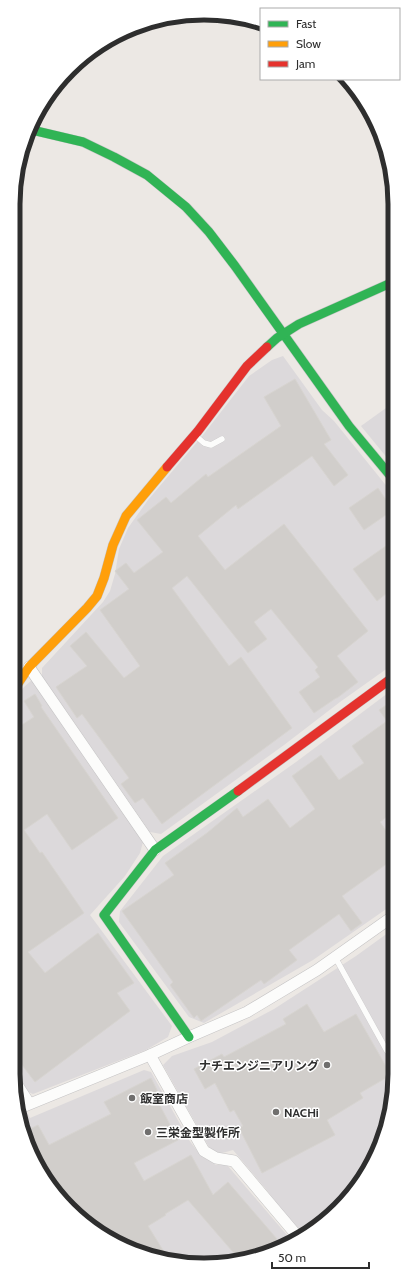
<svg xmlns="http://www.w3.org/2000/svg" width="408" height="1278" font-family="Cabin,'Noto Sans JP',sans-serif">
<style>
.industrial{fill:#dcd9db}
.building{fill:#d1cecb;stroke:#d7d4d0}
.lines{fill:none;stroke-linecap:round;stroke-linejoin:round}
.lane-casing{stroke:#c5c4c5;stroke-width:6}
.street-casing{stroke:#c5c4c5;stroke-width:12}
.fast-casing{stroke:#c5c4c5;stroke-width:10}
.slow-casing{stroke:#c5c4c5;stroke-width:10}
.jam-casing{stroke:#c5c4c5;stroke-width:10}
.lane{stroke:#fcfcfb;stroke-width:5.5}
.street{stroke:#fcfcfb;stroke-width:11}
.fast{stroke:#30b455;stroke-width:9}
.slow{stroke:#ff9f0a;stroke-width:9}
.jam{stroke:#e5322d;stroke-width:9}
.poi-dot{fill:#706f6e;stroke:#fff;stroke-width:1.5}
.labels{text-anchor:middle;dominant-baseline:central;stroke-width:3;stroke-linejoin:round;paint-order:stroke}
.poi-label{font-size:12px;font-weight:bold;fill:#2e2e2e;stroke:#fff;text-anchor:start}
.rim{fill:none;stroke:#2e2e2e;stroke-width:5}
</style>
<rect width="100%" height="100%" fill="#ece8e4"/>
<!-- industrial -->
<g class="industrial">
<polygon points="283,356 322,410 334,421 393,494 392,665 340,702 284,745 161,834 150,832 42,676 42,668 103,602 110,591 115,574 119,549 128,528 148,500 203,435 249,376 272,360"/>
<polygon points="393,403 393,465 361,426"/>
<polygon points="32,680 143,842 140,853 125,876 90,915 172,1026 168,1037 146,1050 33,1094 24,1090 13,1071 15,700 24,687"/>
<polygon points="392,690 392,905 313,960 204,1023 189,1017 119,922 120,911 163,856 296,762"/>
<polygon points="392,930 391,1111 363,1180 310,1233 302,1236 265,1188 233,1150 219,1154 209,1147 163,1065 172,1056 212,1042 274,1009 356,956"/>
<polygon points="144,1070 151,1072 189,1140 201,1156 216,1165 227,1165 292,1241 253,1259 179,1263 119,1245 61,1200 27,1147 17,1093 30,1118"/>
</g>
<!-- building -->
<g class="building">
<polygon points="295,379 331,440 324,444 348,475 334,486 312,456 238,509 236,505 198,536 225,570 284,524 368,631 337,656 358,682 337,698 336,698 314,713 299,692 320,677 315,670 318,667 271,609 254,622 267,639 248,653 187,576 172,588 229,666 241,657 292,728 162,824 143,798 135,803 121,784 129,778 82,714 77,718 56,687 87,666 70,646 86,632 124,678 140,666 100,610 129,589 115,571 126,563 134,573 163,552 137,520 166,497 171,503 206,474 208,477 281,426 264,397"/>
<polygon points="378,488 393,510 364,530 349,508"/>
<polygon points="393,541 392,589 377,601 353,569"/>
<polygon points="35,694 42,706 41,707 118,818 72,850 47,814 24,830 40,853 42,852 84,913 28,952 45,973 98,933 134,983 117,993 130,1011 35,1082 13,1053 14,730 34,717 24,701"/>
<polygon points="392,701 392,813 380,822 392,839 392,860 342,896 362,923 351,931 339,914 289,950 297,960 264,984 261,980 201,1021 197,1015 194,1018 170,985 173,982 122,911 174,875 165,863 207,833 237,808 243,817 268,799 290,828 315,809 292,776 321,755 339,780 364,763 352,746 387,721 379,710"/>
<polygon points="307,1004 324,1032 356,1014 391,1075 360,1093 363,1098 327,1120 335,1135 262,1173 239,1128 243,1126 234,1110 230,1112 215,1083 205,1089 194,1069 222,1054 224,1057 286,1024 283,1019"/>
<polygon points="151,1078 159,1094 155,1096 178,1140 134,1163 144,1181 191,1155 213,1195 228,1182 277,1239 260,1255 253,1259 239,1259 188,1200 165,1214 166,1215 148,1226 169,1260 119,1245 61,1200 27,1147 24,1132 38,1125 49,1145 111,1114 104,1102"/>
</g>
<g class="lines">
<defs>
<g id="lane">
<polyline points="196,436 204,443 211,445 222,439"/>
<polyline points="335,957 387,1051"/>
</g>
<g id="street">
<polyline points="29,667 155,850"/>
<polyline points="150,1055 204,1151 216,1158 234,1161 299,1238"/>
<polyline points="14,1080 29,1103"/>
<polyline points="20,1108 150,1055 189,1037 247,1012 317,970 392,917"/>
</g>
<g id="fast">
<polyline points="32,130 83,142 114,157 147,175 186,207 209,232 235,266 349,426 393,479"/>
<polyline points="267,347 277,338 299,324 393,282"/>
<polyline points="189,1037 104,915 155,850 238,791"/>
</g>
<polyline id="slow" points="15,688 29,667 87,608 97,596 104,578 113,545 126,516 167,467"/>
<g id="jam">
<polyline points="167,467 198,431 247,366 267,347"/>
<polyline points="238,791 392,678"/>
</g>
</defs>
<!-- lane casing -->
<use href="#lane" class="lane-casing"/>
<!-- street casing -->
<use href="#street" class="street-casing"/>
<!-- fast casing -->
<use href="#fast" class="fast-casing"/>
<!-- slow casing -->
<use href="#slow" class="slow-casing"/>
<!-- jam casing -->
<use href="#jam" class="jam-casing"/>
<!-- lane -->
<use href="#lane" class="lane"/>
<!-- street -->
<use href="#street" class="street"/>
<!-- fast -->
<use href="#fast" class="fast"/>
<!-- slow -->
<use href="#slow" class="slow"/>
<!-- jam -->
<use href="#jam" class="jam"/>
</g>
<!-- markers -->
<g class="poi-dot">
<circle cx="327" cy="1065" r="4"/>
<circle cx="132" cy="1098" r="4"/>
<circle cx="276" cy="1112" r="4"/>
<circle cx="148" cy="1132" r="4"/>
</g>
<g class="labels">
<!-- poi labels -->
<g class="poi-label">
<text x="319" y="1065" text-anchor="end">ナチエンジニアリング</text>
<text x="140" y="1098">飯室商店</text>
<text x="284" y="1112">NACHi</text>
<text x="156" y="1132">三栄金型製作所</text>
</g>
</g>
<!-- crop -->
<path d="M0 0H408V1278H0ZM204 20H204A184 184 0 0 1 388 204V1074A184 184 0 0 1 204 1258H204A184 184 0 0 1 20 1074V204A184 184 0 0 1 204 20Z" fill="#fff" fill-rule="evenodd"/>
<path class="rim" d="M204 20H204A184 184 0 0 1 388 204V1074A184 184 0 0 1 204 1258H204A184 184 0 0 1 20 1074V204A184 184 0 0 1 204 20Z"/>
<!-- legend -->
<rect x="260" y="8" width="140" height="72" fill="#ffffff" stroke="#ababab"/>
<rect x="268" y="21" width="20" height="6" fill="#30b455" stroke="#ababab"/>
<text x="296" y="28" font-size="12" fill="#2e2e2e">Fast</text>
<rect x="268" y="41" width="20" height="6" fill="#ff9f0a" stroke="#ababab"/>
<text x="296" y="48" font-size="12" fill="#2e2e2e">Slow</text>
<rect x="268" y="61" width="20" height="6" fill="#e5322d" stroke="#ababab"/>
<text x="296" y="68" font-size="12" fill="#2e2e2e">Jam</text>
<!-- scale -->
<path d="M272 1262v6h97v-6" fill="none" stroke="#2e2e2e" stroke-width="2"/>
<text x="278" y="1262" font-size="12" fill="#2e2e2e" stroke="#ffffff" stroke-width="3" paint-order="stroke">50 m</text>
</svg>
